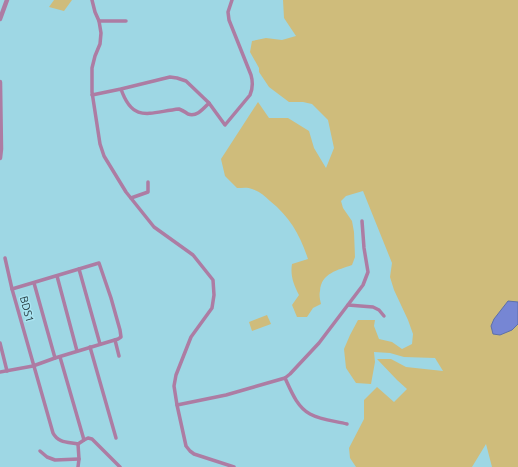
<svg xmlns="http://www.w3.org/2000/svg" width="518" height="467" font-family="Ubuntu,sans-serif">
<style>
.green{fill:#cfbc7b}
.water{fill:#7686d4;stroke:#5d70a8}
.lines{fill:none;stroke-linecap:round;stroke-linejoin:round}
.minor{stroke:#ad7ca3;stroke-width:3.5}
.tertiary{stroke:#ad7ca3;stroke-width:4.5}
.labels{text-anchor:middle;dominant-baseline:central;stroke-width:3;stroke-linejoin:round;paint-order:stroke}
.street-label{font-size:11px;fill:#243b40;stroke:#abe4f1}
</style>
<rect width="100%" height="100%" fill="#9ed7e4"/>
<!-- green -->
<g class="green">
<polygon points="54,0 72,0 64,11 49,7"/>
<path d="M 283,0 L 518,0 L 518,467 L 492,467 L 486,444 L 472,467 L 356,467 L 350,458 L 349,448 L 364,419 L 364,400 L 377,387 L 394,402 L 407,389 L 397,380 L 377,359 L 391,359 L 406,367 L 443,371 L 435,358 L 404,357 L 390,353 L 374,352 L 375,362 L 371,384 L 356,383 L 346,368 L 344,349 L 350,335 L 358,320 L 375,320 L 374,326 L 379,339 L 392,342 L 402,349 L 412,344 L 413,334 L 408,320 L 394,290 L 390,277 L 392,263 L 363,191 L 346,196 L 341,201 L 343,208 L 352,221 L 354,232 L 355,257 L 352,265 C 338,270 321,273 320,291 C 319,295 320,300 321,304 L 313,308 L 307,317 L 297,317 L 292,305 L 299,295 C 294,285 290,276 292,264 L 308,259 C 300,235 290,217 270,201 C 265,196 259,191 252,189 C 248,187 242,188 237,188 L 225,176 L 221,159 L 258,102 L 269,118 L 288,118 L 309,131 L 314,148 L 326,168 L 334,148 L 328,120 L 312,104 L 303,102 L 289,102 L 269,87 L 259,72 L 259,68 L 250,52 L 252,41 L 266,38 L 282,40 L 296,36 L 284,18 Z"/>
<polygon points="267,315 271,324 252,331 249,322"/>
</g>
<!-- water -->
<polygon class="water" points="508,301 518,302 518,324 512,330 500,335 493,334 491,326 494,319"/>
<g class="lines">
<!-- minor -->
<g class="minor">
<polyline points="92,0 95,12 99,21 101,33 100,44 95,56 92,68 92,92 100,144 104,156 126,192 154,227 193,255 213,280 214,295 212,308 191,337 176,375 174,386 177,405 186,446 190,451 194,454 234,467"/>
<polyline points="99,21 126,21"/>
<path d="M 92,95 L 121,89 L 170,77 L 177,78 L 186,81 L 209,103 C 203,109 197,117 188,114 C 185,112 182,110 179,109 C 150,112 133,124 121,89"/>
<path d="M 209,103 L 225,125 L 250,95 C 253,88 253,82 251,75 L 229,20 L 228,12 L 232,0"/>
<polyline points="131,198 148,192 148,182"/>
<path d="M 5,258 L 12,289 L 53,433 C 58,443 68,442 78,444 L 84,440 L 60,357"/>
<polyline points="79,269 100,344"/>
<polyline points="57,276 77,351"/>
<polyline points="34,283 55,358"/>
<polyline points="348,305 373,307 379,310 384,316"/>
<polyline points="115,340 119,356"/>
<polyline points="0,343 7,371"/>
<polyline points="90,347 116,438"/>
<polyline points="0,372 33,366 55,358 118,339 121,337 120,330 111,298 99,263 12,289"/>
<path d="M 285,378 C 291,391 297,407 310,414 C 321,420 335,421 347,424"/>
<polyline points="177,405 226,395 285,378 290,374 319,343 363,285 368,272 364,248 362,221"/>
<polyline points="84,440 88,438 92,439 120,467"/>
<polyline points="40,451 47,457 55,460 79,459"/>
<polyline points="78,467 79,459 78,444"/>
</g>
<!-- tertiary -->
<g class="tertiary">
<polyline points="0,19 7,0"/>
<polyline points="0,82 1,149 0,158"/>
</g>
</g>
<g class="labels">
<!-- street labels -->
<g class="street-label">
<text transform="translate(27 309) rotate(75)">BDS1</text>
</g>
</g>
</svg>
